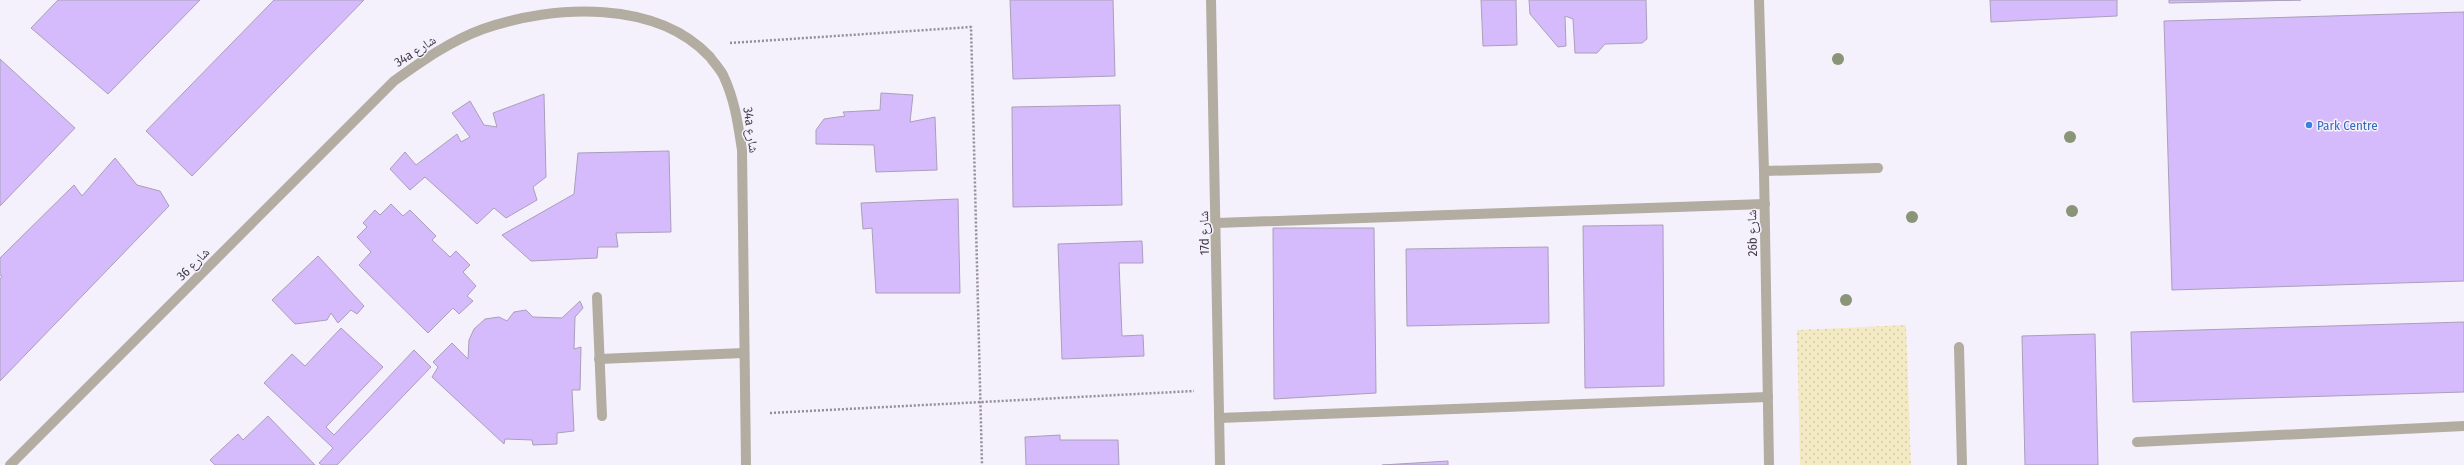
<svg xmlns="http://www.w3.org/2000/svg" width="2464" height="465" font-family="'Fira Sans Condensed','Noto Naskh Arabic',sans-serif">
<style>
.sand{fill:url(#sand-dots)}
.building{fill:#d5bbfb;stroke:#aa9fba}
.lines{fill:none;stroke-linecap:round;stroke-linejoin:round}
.path{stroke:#928d99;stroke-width:2.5;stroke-dasharray:2 2;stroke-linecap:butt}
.minor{stroke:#b2ada0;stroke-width:10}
.tree{fill:#8a9477}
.shop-dot{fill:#3f7fe0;stroke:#f5f1fc;stroke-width:1.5}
.labels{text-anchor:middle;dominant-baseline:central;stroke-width:3;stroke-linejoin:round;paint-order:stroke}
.street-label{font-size:13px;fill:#3f3a46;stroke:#f5f1fc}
.shop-label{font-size:13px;fill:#366cbe;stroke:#f5f1fc;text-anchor:start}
</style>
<defs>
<pattern id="sand-dots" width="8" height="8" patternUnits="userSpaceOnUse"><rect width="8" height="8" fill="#f3eac4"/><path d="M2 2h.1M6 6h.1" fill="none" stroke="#d1c9aa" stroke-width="1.8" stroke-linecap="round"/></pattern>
</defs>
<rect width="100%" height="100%" fill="#f5f1fc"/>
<!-- sand -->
<polygon class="sand" points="1906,325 1911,465 1800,465 1797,330"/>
<!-- building -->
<g class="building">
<polygon points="58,0 200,0 108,94 31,28"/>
<polygon points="274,0 364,0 192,176 146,131"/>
<polygon points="1010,0 1113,0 1115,76 1013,79"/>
<polygon points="1481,0 1516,0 1517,45 1483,46"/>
<polygon points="1529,0 1646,0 1647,39 1642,43 1605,44 1597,53 1575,53 1573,19 1565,16 1566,46 1558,47 1530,14"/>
<polygon points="1990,0 2117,0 2117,16 1991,22"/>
<polygon points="2169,0 2301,0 2169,3"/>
<polygon points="2464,12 2464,281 2172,290 2164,21"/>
<polygon points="0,59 75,128 0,206"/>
<polygon points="881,93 913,95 910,122 935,117 937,170 876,172 874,145 816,144 816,130 824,119 845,116 843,112 880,110"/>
<polygon points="544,94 546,177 533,187 537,200 506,218 494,208 477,224 425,177 410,190 390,169 405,152 416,165 457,134 461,142 470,137 452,113 470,101 484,125 497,127 493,113"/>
<polygon points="1120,105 1122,205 1013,207 1012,107"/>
<polygon points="669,151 671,232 616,233 618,247 598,247 597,258 531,261 502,235 574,194 578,153"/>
<polygon points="115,158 137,185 160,191 169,206 0,381 0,279 2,276 0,275 0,258 74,185 82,196"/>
<polygon points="958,199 960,293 876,293 872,228 863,229 861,203"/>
<polygon points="391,204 403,216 410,210 436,236 432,240 450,257 456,251 470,265 463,272 476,286 467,296 473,301 459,314 453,308 428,333 359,265 371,252 357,237 367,227 363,223 375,210 380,215"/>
<polygon points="1663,225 1664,386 1585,388 1583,226"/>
<polygon points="1273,228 1374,228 1376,393 1274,399"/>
<polygon points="1142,241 1143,263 1119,263 1122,336 1143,335 1144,356 1062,359 1058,244"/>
<polygon points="1548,247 1549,323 1407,326 1406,249"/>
<polygon points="318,256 364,306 357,314 351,310 338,323 331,313 327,320 295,324 272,300"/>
<polygon points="580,301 583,308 575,317 574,349 581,347 580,390 572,390 574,431 557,433 557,444 533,445 532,440 505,439 504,444 432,377 438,367 433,362 452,343 468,359 469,340 474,329 485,319 499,317 507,321 514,312 526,310 533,317 562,318"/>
<polygon points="2464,322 2464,392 2133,402 2131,332"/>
<polygon points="341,328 383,367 326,427 334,435 414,350 431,367 337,465 322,465 319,463 333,448 264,383 292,354 305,366"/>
<polygon points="2095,334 2098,465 2025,465 2022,336"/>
<polygon points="268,416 315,465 215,465 210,460 238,434 243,440"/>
<polygon points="1060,435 1060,440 1118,440 1119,465 1026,465 1025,437"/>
<polygon points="1448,461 1448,465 1382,465"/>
</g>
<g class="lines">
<!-- path -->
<g class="path">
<polyline points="730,43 971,27 982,465"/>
<polyline points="770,413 1194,391"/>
</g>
<!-- minor -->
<g class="minor">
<polyline points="1211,0 1220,465"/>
<polyline points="1759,0 1764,171 1769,465"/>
<polyline points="1764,171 1878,168"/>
<polyline points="1217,223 1765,204"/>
<polyline points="597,297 602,416"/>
<polyline points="1959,347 1962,465"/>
<polyline points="599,359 744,353"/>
<polyline points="1219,418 1768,397"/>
<polyline points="2137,442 2464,426"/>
<path d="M 10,465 L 394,81 C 422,61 450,41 483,29 C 555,4 657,0 710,57 C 714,63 721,70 724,77 C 735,101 738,124 742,150 L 746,465"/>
</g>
</g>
<!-- trees -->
<g class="tree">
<circle cx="1838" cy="59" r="6"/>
<circle cx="2070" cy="137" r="6"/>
<circle cx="2072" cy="211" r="6"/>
<circle cx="1912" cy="217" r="6"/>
<circle cx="1846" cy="300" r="6"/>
</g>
<!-- markers -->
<circle class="shop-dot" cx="2309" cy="125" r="4"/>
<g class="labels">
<!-- street labels -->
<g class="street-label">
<text transform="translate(415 51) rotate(-33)">34a شارع</text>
<text transform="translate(751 130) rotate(82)">34a شارع</text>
<text transform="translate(1204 233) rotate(-91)">17d شارع</text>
<text transform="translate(1752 233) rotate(-91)">26b شارع</text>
<text transform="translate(193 264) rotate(-45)">شارع 36</text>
</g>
<!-- shop labels -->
<g class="shop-label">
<text x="2317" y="125">Park Centre</text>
</g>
</g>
</svg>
